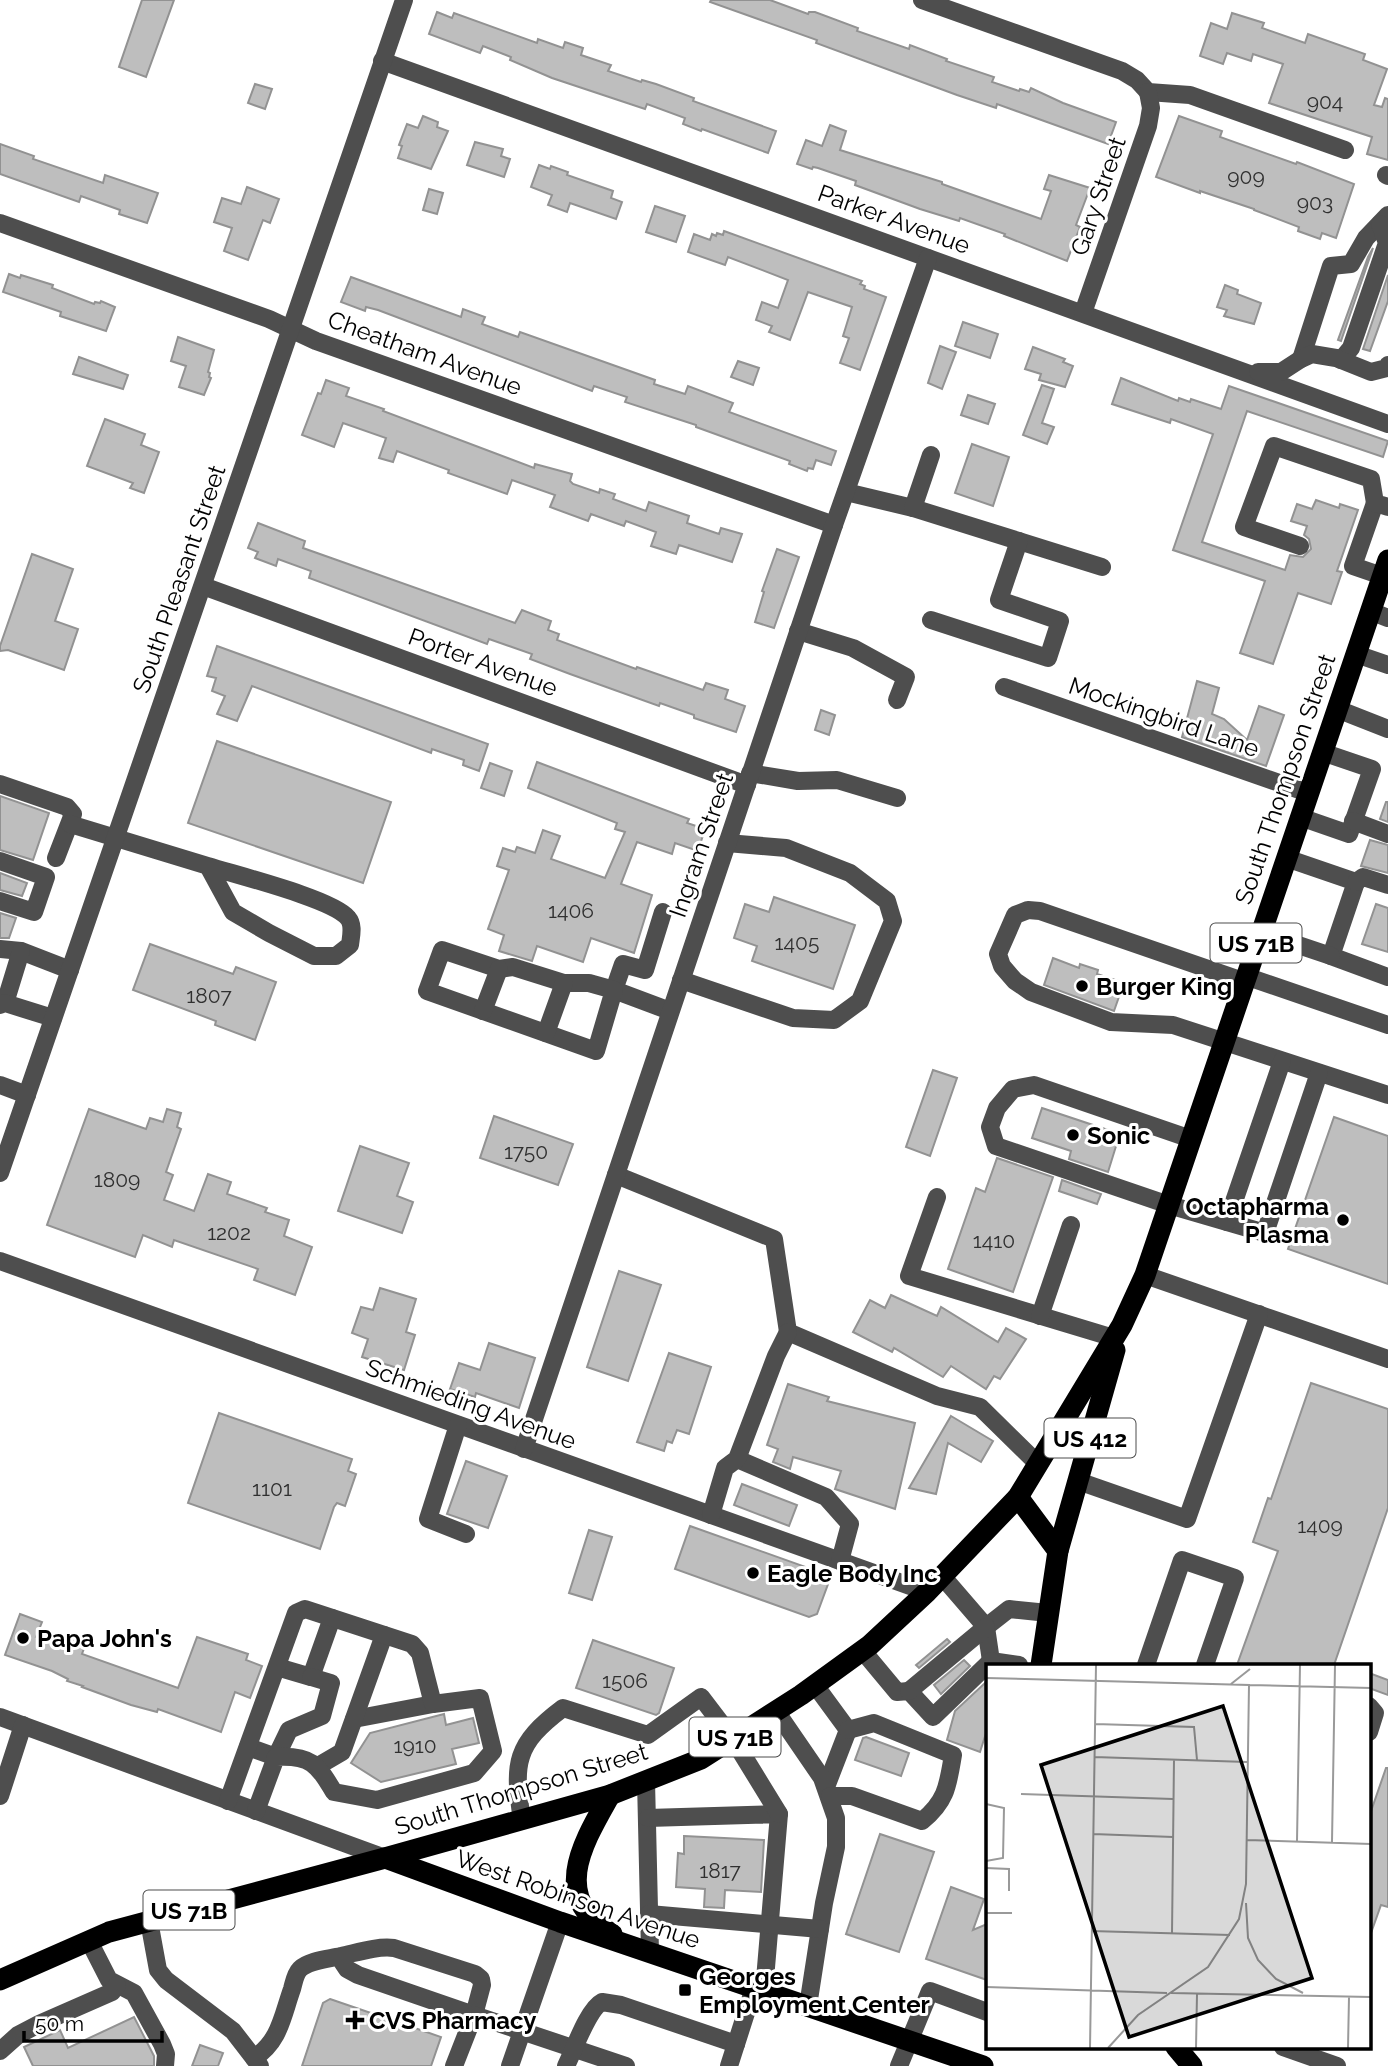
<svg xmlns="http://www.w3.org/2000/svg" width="1388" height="2066" font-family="Raleway,sans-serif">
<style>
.building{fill:#bebebe;stroke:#929292;stroke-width:2}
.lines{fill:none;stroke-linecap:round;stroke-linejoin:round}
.minor{stroke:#4e4e4e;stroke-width:18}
.highway{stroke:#000;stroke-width:21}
.poi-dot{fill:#000;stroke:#fff;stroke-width:2.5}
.labels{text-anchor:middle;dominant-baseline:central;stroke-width:6;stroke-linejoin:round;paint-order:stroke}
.number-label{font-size:21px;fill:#303030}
.shield{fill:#fff;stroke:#4c4c4c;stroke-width:2}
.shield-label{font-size:23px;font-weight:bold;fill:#000}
.street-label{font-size:24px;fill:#000;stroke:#fff}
.poi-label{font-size:24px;font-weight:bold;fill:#000;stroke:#fff;text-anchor:start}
.inset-road{fill:none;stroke:#999;stroke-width:2}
.view{fill:#000;fill-opacity:0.15;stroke:#000;stroke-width:3.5}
.inset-edge{fill:none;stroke:#000;stroke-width:3.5}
</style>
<rect width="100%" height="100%" fill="#fff"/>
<!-- building -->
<g class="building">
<polygon points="142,0 174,0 146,77 119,67"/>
<polygon points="711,0 770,0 808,14 809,12 815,12 858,28 857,31 909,49 910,45 947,59 946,61 994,77 992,82 1019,91 1020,89 1029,92 1031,88 1063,103 1116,122 1108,144 997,104 996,108 957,95 816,43 817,40 710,2"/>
<polygon points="437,12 452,18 454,13 537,43 538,39 563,48 565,42 583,48 581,55 611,65 608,71 641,82 642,80 656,84 694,98 693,101 776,131 768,153 702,129 701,131 683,124 685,118 647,104 645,109 552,78 510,60 511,57 483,46 480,53 429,34"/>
<polygon points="1232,13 1264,23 1262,28 1305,43 1308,34 1365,54 1363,60 1387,69 1374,105 1382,107 1385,98 1388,99 1388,160 1367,154 1372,137 1269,103 1283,64 1253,54 1251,61 1227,53 1223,64 1200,56 1211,23 1227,29"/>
<polygon points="255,84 272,89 265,109 248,103"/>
<polygon points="423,116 438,122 437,127 448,131 431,169 398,158 402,146 399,145 407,124 418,128"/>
<polygon points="1179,116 1222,131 1220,137 1296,164 1297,162 1354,184 1336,238 1322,233 1320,239 1298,231 1299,227 1254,210 1254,209 1200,191 1200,193 1156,177"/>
<polygon points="830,125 846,131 840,150 942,182 942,184 1041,219 1051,191 1044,189 1049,175 1090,188 1076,225 1080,227 1067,261 1004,236 1005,234 960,218 959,221 920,209 855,185 856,181 818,168 813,167 812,169 797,164 806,140 822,146"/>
<polygon points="475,142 503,149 501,156 510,159 504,177 467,165"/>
<polygon points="0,144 34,156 33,159 103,183 105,175 158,193 147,223 119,214 120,210 81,196 79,202 0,174"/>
<polygon points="539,165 550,169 551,166 568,172 567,175 613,191 611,198 622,202 616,219 570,203 567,212 548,205 552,195 531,187"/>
<polygon points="247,187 279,199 270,223 263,220 248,260 224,251 232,228 214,222 222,198 241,204"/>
<polygon points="429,189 443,193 437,214 423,210"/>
<polygon points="655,206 685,216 676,242 646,232"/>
<polygon points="724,231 862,281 860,284 865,286 864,289 886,297 860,370 840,363 849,338 843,336 852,307 808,292 790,340 769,332 772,326 756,320 762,302 778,308 788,280 728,257 725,265 688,252 694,234 710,240 712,234 716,236 717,233 723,235"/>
<polygon points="1373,248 1341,341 1338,340 1368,257"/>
<polygon points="9,274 20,278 21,275 53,285 52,288 94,304 95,302 100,303 101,301 115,307 106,331 60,316 61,312 3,292"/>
<polygon points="1388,275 1388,301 1370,351 1363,349"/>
<polygon points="351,277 461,317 463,309 485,317 482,324 518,337 520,332 655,380 654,384 685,394 688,386 733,403 729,412 836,451 831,465 816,460 813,469 808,468 807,471 789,464 790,461 696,427 696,425 625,402 627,397 594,386 592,391 378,310 366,307 365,311 341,302"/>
<polygon points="1225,285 1238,290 1237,294 1261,303 1254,324 1224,316 1227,310 1217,307"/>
<polygon points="963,322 998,334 990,358 955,346"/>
<polygon points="178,337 214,350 208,372 210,373 209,377 211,378 204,395 179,387 186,366 171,361"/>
<polygon points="940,346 956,352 942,389 928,383"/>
<polygon points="1033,347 1065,359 1063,362 1073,366 1065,387 1039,380 1041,374 1025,369"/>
<polygon points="79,357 128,375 123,389 73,374"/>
<polygon points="738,361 759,368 753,385 731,377"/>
<polygon points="1121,378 1178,401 1179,398 1190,402 1191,399 1221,409 1229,386 1388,441 1383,457 1247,411 1202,542 1285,570 1290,555 1303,557 1311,549 1309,539 1304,535 1307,526 1291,521 1297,504 1312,509 1316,500 1339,508 1340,504 1358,510 1337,571 1342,572 1331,604 1298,593 1273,664 1240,653 1265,581 1173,550 1213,434 1171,419 1170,423 1112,404"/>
<polygon points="326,380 349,388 346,396 384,409 383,411 534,468 535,464 572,474 570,481 573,484 599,493 600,489 615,494 613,499 646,511 649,502 689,516 687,523 719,534 721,528 742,534 732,562 679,545 676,554 651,546 656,532 626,521 624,526 591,514 588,521 550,507 555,495 512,480 507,494 448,473 449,470 397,451 393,462 379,458 386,438 343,423 334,447 302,435 318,393 321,394"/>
<polygon points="1042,385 1054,389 1042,423 1054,427 1047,444 1023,435"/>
<polygon points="968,395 995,404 988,424 961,415"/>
<polygon points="105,419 145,434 141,445 159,452 144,493 130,488 133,483 87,466"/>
<polygon points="972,444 1009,457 993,506 955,493"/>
<polygon points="258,523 305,541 303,548 515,623 522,610 551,621 548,630 559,634 557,640 636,669 637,667 703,690 706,683 728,690 725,699 745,706 736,732 694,718 694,715 660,703 659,706 570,674 530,659 532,654 489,639 487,644 309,578 311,571 278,559 276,566 255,558 258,552 248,548"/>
<polygon points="777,549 799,557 774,628 755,622 764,592 762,591"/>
<polygon points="32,554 73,569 55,621 78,629 64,670 8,650 0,651 0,646"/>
<polygon points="217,646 488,744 479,771 463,765 464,760 432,749 431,753 252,686 237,721 217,714 225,696 212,691 216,678 207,676"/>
<polygon points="1197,681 1219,688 1212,714 1224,719 1247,740 1259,706 1284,715 1266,766 1182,737"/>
<polygon points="821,710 835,715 829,735 815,730"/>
<polygon points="217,741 391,802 363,883 188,823"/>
<polygon points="537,762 689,819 687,823 705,829 698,851 675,843 672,854 637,842 621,884 652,895 634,953 591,938 583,962 537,946 532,961 499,951 504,935 488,929 509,870 497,866 503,848 515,852 517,847 535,853 543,830 560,836 551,859 605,878 625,832 615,829 617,823 528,788"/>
<polygon points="490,763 512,771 504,796 481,788"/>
<polygon points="0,796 49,813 33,860 0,850"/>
<polygon points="1386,802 1388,802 1388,822 1380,819"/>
<polygon points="1370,840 1388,845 1388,873 1361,866"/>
<polygon points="0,873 27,883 22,896 0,890"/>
<polygon points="774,897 855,925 833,989 752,961 757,946 734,938 745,904 769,912"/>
<polygon points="1376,904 1388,908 1388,952 1362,944"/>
<polygon points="0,913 16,918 9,938 0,938"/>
<polygon points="150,944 233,974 236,967 276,982 255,1040 215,1025 216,1021 133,990"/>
<polygon points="1053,958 1079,968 1080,964 1098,970 1097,974 1121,982 1119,990 1121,991 1114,1011 1044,985"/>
<polygon points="933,1070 957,1078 930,1156 906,1147"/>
<polygon points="1042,1108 1114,1132 1111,1141 1117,1143 1108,1172 1069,1159 1071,1151 1032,1138"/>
<polygon points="89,1109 146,1129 150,1118 163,1122 167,1109 181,1113 177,1127 181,1129 166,1172 173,1175 164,1200 194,1211 208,1174 231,1182 227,1194 267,1208 265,1212 289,1220 284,1236 312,1247 295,1295 254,1280 258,1269 174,1240 172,1247 143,1235 135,1257 47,1225"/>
<polygon points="494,1116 573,1144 558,1185 480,1158"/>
<polygon points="1334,1117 1388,1136 1388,1284 1288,1249"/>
<polygon points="360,1146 409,1163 397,1196 413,1202 402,1233 338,1211"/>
<polygon points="997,1158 1053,1177 1013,1292 948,1269 976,1188 985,1192"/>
<polygon points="1062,1180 1101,1194 1097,1204 1059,1191"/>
<polygon points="619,1271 661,1285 628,1381 587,1367"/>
<polygon points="380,1288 416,1299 406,1332 415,1335 404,1370 362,1357 368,1339 352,1333 361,1307 373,1310"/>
<polygon points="891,1295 937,1316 941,1307 998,1342 1006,1328 1026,1339 1000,1379 994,1376 986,1389 951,1366 943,1377 894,1348 892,1352 853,1332 870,1300 885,1308"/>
<polygon points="489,1343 535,1358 519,1408 476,1393 475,1397 450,1389 459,1363 480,1370"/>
<polygon points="669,1353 711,1367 689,1434 677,1430 672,1443 667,1441 664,1451 637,1442"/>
<polygon points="1311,1383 1388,1409 1388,1508 1334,1665 1237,1665 1278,1551 1253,1542 1268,1498 1271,1499"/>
<polygon points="788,1384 829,1397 827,1401 915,1423 895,1509 835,1489 841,1471 793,1457 790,1469 773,1462 778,1449 767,1445"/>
<polygon points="219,1413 352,1459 348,1471 356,1474 345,1506 337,1503 334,1507 320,1549 188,1503"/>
<polygon points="951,1416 993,1441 981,1462 948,1443 936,1494 909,1488"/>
<polygon points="466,1461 507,1476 488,1528 447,1514"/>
<polygon points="742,1484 797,1505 789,1526 734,1505"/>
<polygon points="690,1526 831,1576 817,1614 809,1617 675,1569"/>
<polygon points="589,1530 612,1537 592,1600 569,1593"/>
<polygon points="20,1614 42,1622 36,1637 63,1647 67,1633 87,1640 82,1654 178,1688 197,1637 248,1654 246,1660 262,1666 250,1698 235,1692 221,1732 158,1709 157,1712 131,1705 82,1687 83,1686 67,1681 68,1679 52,1671 5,1655"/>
<polygon points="947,1639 950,1642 919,1668 916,1665"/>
<polygon points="593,1640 674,1668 659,1713 656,1715 576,1688"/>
<polygon points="964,1660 970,1666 941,1694 934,1685"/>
<polygon points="1369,1673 1388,1680 1388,1695 1369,1688"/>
<polygon points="985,1683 987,1686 987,1730 980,1752 947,1740 955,1711"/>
<polygon points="444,1714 446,1725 473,1718 479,1743 452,1749 456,1764 381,1782 351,1763 370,1733"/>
<polygon points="866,1737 909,1753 901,1776 855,1760 863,1738"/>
<polygon points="1386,1768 1388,1768 1388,1907 1381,1905 1371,1933 1369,1933 1369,1817"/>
<polygon points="880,1834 934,1852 899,1952 846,1934"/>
<polygon points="684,1836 764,1840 761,1892 725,1890 724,1908 704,1907 705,1889 676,1887 678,1853 684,1854"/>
<polygon points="951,1887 984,1899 973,1930 987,1924 987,1980 926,1959"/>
<polygon points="330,1999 441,2037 431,2066 302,2066 323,2003"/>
<polygon points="134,2017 154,2056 154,2066 33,2066 24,2047 60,2030 68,2048"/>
<polygon points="200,2045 223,2053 218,2066 192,2066"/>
</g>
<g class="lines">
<!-- minor -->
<g class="minor">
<polyline points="922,0 1122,71 1137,80 1148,92 1190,95 1345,150"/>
<polyline points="382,61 1388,424"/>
<polyline points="1386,175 1388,176"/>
<polyline points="0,223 269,319 316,341 834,525"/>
<polyline points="1083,313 1148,126 1151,108 1148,92"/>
<polyline points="1301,359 1331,266 1351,264 1366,238 1388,215"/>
<polyline points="1341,360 1351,348 1387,243 1380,224"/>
<polyline points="1258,372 1281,372 1301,359 1312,354 1336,358 1371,372 1387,368 1388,365"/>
<polyline points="846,492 913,508 1102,567"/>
<polyline points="1375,503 1353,566 1388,578"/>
<polyline points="913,508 931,455"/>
<polyline points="1300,546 1244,527 1274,446 1371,479 1375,503 1388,507"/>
<polyline points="203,586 747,785"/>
<polyline points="1370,611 1388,618"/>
<polyline points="931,620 1048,658 1060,621 999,600 1019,541"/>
<polyline points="798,631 853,648 906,677 897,700"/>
<polyline points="1356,654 1388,665"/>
<polyline points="1004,687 1308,793"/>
<polyline points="1337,709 1388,729"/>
<polyline points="750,773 798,781 837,780 897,798"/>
<polyline points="0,784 67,807 73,814 56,858"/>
<polyline points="1300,817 1349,834 1372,769 1322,752"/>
<polyline points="1353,821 1388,834"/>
<path d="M 70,824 L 208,866 L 233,912 L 269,933 L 314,956 L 336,956 L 350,945 C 351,936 354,925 348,918 C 333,899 236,875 208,866"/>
<polyline points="1286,858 1356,882 1331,956 1388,977"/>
<polyline points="0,861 46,877 34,912 0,901"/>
<polyline points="1356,882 1363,877 1388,885"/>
<polyline points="663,912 645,970 623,964 614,990 670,1011"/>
<polyline points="1260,932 1331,956"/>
<polyline points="0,949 21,951 70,970"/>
<polygon points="442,950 499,969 513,967 564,983 589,983 614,990 596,1051 427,991"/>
<polyline points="1245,976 1388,1025"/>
<polyline points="681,980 793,1018 834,1020 860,1001 893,921 887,901 850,873 786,848 727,843"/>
<polyline points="1243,981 1040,911 1028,910 1015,915 998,954 1002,966 1015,981 1031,992 1111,1022 1173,1025 1388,1095"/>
<polyline points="5,1003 21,951"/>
<polyline points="0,1005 5,1003 53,1018"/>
<polyline points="483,1011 499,969"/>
<polyline points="546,1033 564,983"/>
<polyline points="0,1085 27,1095"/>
<polyline points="1191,1139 1034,1085 1013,1089 997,1108 990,1127 996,1146 1169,1205 1265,1233 1319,1073"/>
<polyline points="0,1173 404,0"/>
<polyline points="616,1175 774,1239 788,1332 937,1396 980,1407 1038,1464"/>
<polyline points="937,1197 909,1276 1114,1338"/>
<polyline points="1227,1222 1282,1061"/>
<polyline points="0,1261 927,1592"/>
<polyline points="1145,1275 1388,1359"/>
<polyline points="1040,1316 1071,1225"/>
<polyline points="458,1425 428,1519 466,1534"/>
<polyline points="524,1449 834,525 928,258"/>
<polyline points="737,1459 826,1497 850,1524 840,1561"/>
<polyline points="1078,1481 1187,1519 1259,1314"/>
<polyline points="711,1515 725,1468 737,1459 776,1356 788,1332"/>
<polyline points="942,1576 986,1627 1009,1609 1048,1613"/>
<polyline points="986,1627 991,1661 1019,1665"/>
<polyline points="862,1650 897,1692 909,1691 933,1717 991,1661"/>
<polyline points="1146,1665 1182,1560 1235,1578 1205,1665"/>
<polyline points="277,1667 311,1677 332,1618"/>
<polyline points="815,1685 848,1730 826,1787"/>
<polyline points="909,1691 986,1627"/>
<polyline points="1369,1706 1375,1713 1369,1732"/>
<polyline points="776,1711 822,1778 836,1818 836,1847 824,1903 808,2006"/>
<polyline points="0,1717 385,1858"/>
<polyline points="354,1719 433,1704"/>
<polyline points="248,1747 276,1757 289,1730 322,1716 331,1683 311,1677"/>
<polyline points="318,1766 342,1752 384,1635"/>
<polyline points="646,1781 650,1952"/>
<polyline points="0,1796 23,1725"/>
<path d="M 830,1796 L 852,1796 L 922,1821 C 947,1801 948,1784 953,1755 L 874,1723 L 848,1730"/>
<path d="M 228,1801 L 296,1613 L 305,1609 L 412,1644 L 420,1653 L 433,1704 L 480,1698 L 493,1751 L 474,1773 L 377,1800 L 334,1792 C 317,1764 311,1755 276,1757 L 256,1811"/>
<polyline points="648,1818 779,1814 764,1991"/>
<path d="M 522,1820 C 513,1763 515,1744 563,1708 L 648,1735 L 701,1697 L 733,1739 L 779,1814"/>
<polyline points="649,1914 820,1929"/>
<polyline points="149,1921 158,1970 166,1980 233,2031 260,2066"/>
<polyline points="89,1941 109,1980 134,1993 162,2044 166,2054 165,2066"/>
<polyline points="1283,2047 1337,2066"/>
<polyline points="0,2051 18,2035 39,2024 112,1992 117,1985"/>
<path d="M 254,2058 C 280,2041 282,2017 292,1989 C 294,1982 295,1974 300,1969 C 309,1960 329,1959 341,1956 C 359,1952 377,1946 394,1948 L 475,1974 L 481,1979 L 482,1985 L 474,2015 L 358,1975 L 347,1969 L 339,1957"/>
<polyline points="454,2066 474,2015 626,2066"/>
<polyline points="510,2066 560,1922"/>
<path d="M 566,2066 C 574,2050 588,2009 602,2002 L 621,2005 L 736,2044"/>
<polyline points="729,2066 754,1988"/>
<polyline points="899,2066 930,1991 987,2012"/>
</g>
<!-- highway -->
<g class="highway">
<polyline points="1018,1497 1058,1551"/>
<polyline points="1041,1665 1058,1551 1115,1350"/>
<path d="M 610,1795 C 583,1843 549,1897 612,1934"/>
<polyline points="385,1858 560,1922 983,2066"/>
<polyline points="0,1980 109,1932 385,1858 610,1795 701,1759 801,1695 870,1645 927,1592 1018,1497 1122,1325 1145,1275 1388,560"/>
<polyline points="1176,2047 1192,2066"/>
</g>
</g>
<!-- markers -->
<g class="poi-dot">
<circle cx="1082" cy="986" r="7"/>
<circle cx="1073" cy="1135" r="7"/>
<circle cx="1343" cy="1220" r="7"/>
<circle cx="753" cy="1573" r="7"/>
<circle cx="23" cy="1638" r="7"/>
<rect x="678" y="1983" width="14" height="14" rx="3.5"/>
<path d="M351.5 2009.5h7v7h7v7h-7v7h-7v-7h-7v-7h7z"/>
</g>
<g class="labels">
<!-- number labels -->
<g class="number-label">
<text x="1325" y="101">904</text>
<text x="1246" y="176">909</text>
<text x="1315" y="202">903</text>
<text x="571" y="910">1406</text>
<text x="797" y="942">1405</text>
<text x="209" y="995">1807</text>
<text x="526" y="1151">1750</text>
<text x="117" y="1179">1809</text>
<text x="229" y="1232">1202</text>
<text x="994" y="1240">1410</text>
<text x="272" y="1488">1101</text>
<text x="1320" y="1525">1409</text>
<text x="625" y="1680">1506</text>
<text x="415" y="1745">1910</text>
<text x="720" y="1870">1817</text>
</g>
<!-- shield labels -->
<g class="shield">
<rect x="1210.5" y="923.5" width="91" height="39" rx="5"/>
<rect x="1044.5" y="1418.5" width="91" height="39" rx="5"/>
<rect x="689.5" y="1717.5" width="91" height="39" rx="5"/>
<rect x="143.5" y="1890.5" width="91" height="39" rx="5"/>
</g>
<g class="shield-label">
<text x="1256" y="943">US 71B</text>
<text x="1090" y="1438">US 412</text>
<text x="735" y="1737">US 71B</text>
<text x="189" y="1910">US 71B</text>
</g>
<!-- street labels -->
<g class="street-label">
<text transform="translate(1098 196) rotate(-71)">Gary Street</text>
<text transform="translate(894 219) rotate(20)">Parker Avenue</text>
<text transform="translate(425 353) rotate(20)">Cheatham Avenue</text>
<text transform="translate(179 579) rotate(-71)">South Pleasant Street</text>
<text transform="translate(483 662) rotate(20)">Porter Avenue</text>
<text transform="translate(1164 717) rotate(19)">Mockingbird Lane</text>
<text transform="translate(1285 779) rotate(-71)">South Thompson Street</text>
<text transform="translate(701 845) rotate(-71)">Ingram Street</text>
<text transform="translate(471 1404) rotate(20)">Schmieding Avenue</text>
<text transform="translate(521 1789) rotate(-17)">South Thompson Street</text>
<text transform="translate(578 1899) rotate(19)">West Robinson Avenue</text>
</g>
<!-- poi labels -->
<g class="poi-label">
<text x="1096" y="986">Burger King</text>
<text x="1087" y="1135">Sonic</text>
<text x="1329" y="1206" text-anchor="end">Octapharma<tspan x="1329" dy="28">Plasma</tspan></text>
<text x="767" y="1573">Eagle Body Inc</text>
<text x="37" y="1638">Papa John's</text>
<text x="699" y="1976">Georges<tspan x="699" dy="28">Employment Center</tspan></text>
<text x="369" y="2020">CVS Pharmacy</text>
</g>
</g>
<!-- overview -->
<g transform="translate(986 1664)">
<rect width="385" height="385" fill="#fff"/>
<path class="inset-road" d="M 0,14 L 263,21 L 260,220 L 253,255 L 222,303 L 152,351 L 122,384M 245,20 L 264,5M 263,21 L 385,24M 109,60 L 208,63 L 211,96M 108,93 L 261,98M 35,130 L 187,135M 0,140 L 18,144 L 17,194 L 0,197M 107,170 L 187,173M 261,176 L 385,180M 311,177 L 314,1M 346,178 L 349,1M 0,204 L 23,205 L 23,227M 260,239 L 262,274 L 272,296 L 290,315 L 317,329M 0,249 L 26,249M 105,267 L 244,271M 186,270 L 188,95M 0,323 L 181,329M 185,329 L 385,333M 104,384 L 110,1M 210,384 L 211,330M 362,384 L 363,333"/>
<path class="view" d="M 237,42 L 326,314 L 143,373 L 55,101 Z"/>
<rect width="385" height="385" class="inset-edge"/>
</g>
<!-- scale -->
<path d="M24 2031v10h138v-10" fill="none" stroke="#000000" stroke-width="3.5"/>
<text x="35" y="2031" font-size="21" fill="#000000" stroke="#ffffff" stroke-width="5" paint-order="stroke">50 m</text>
</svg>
